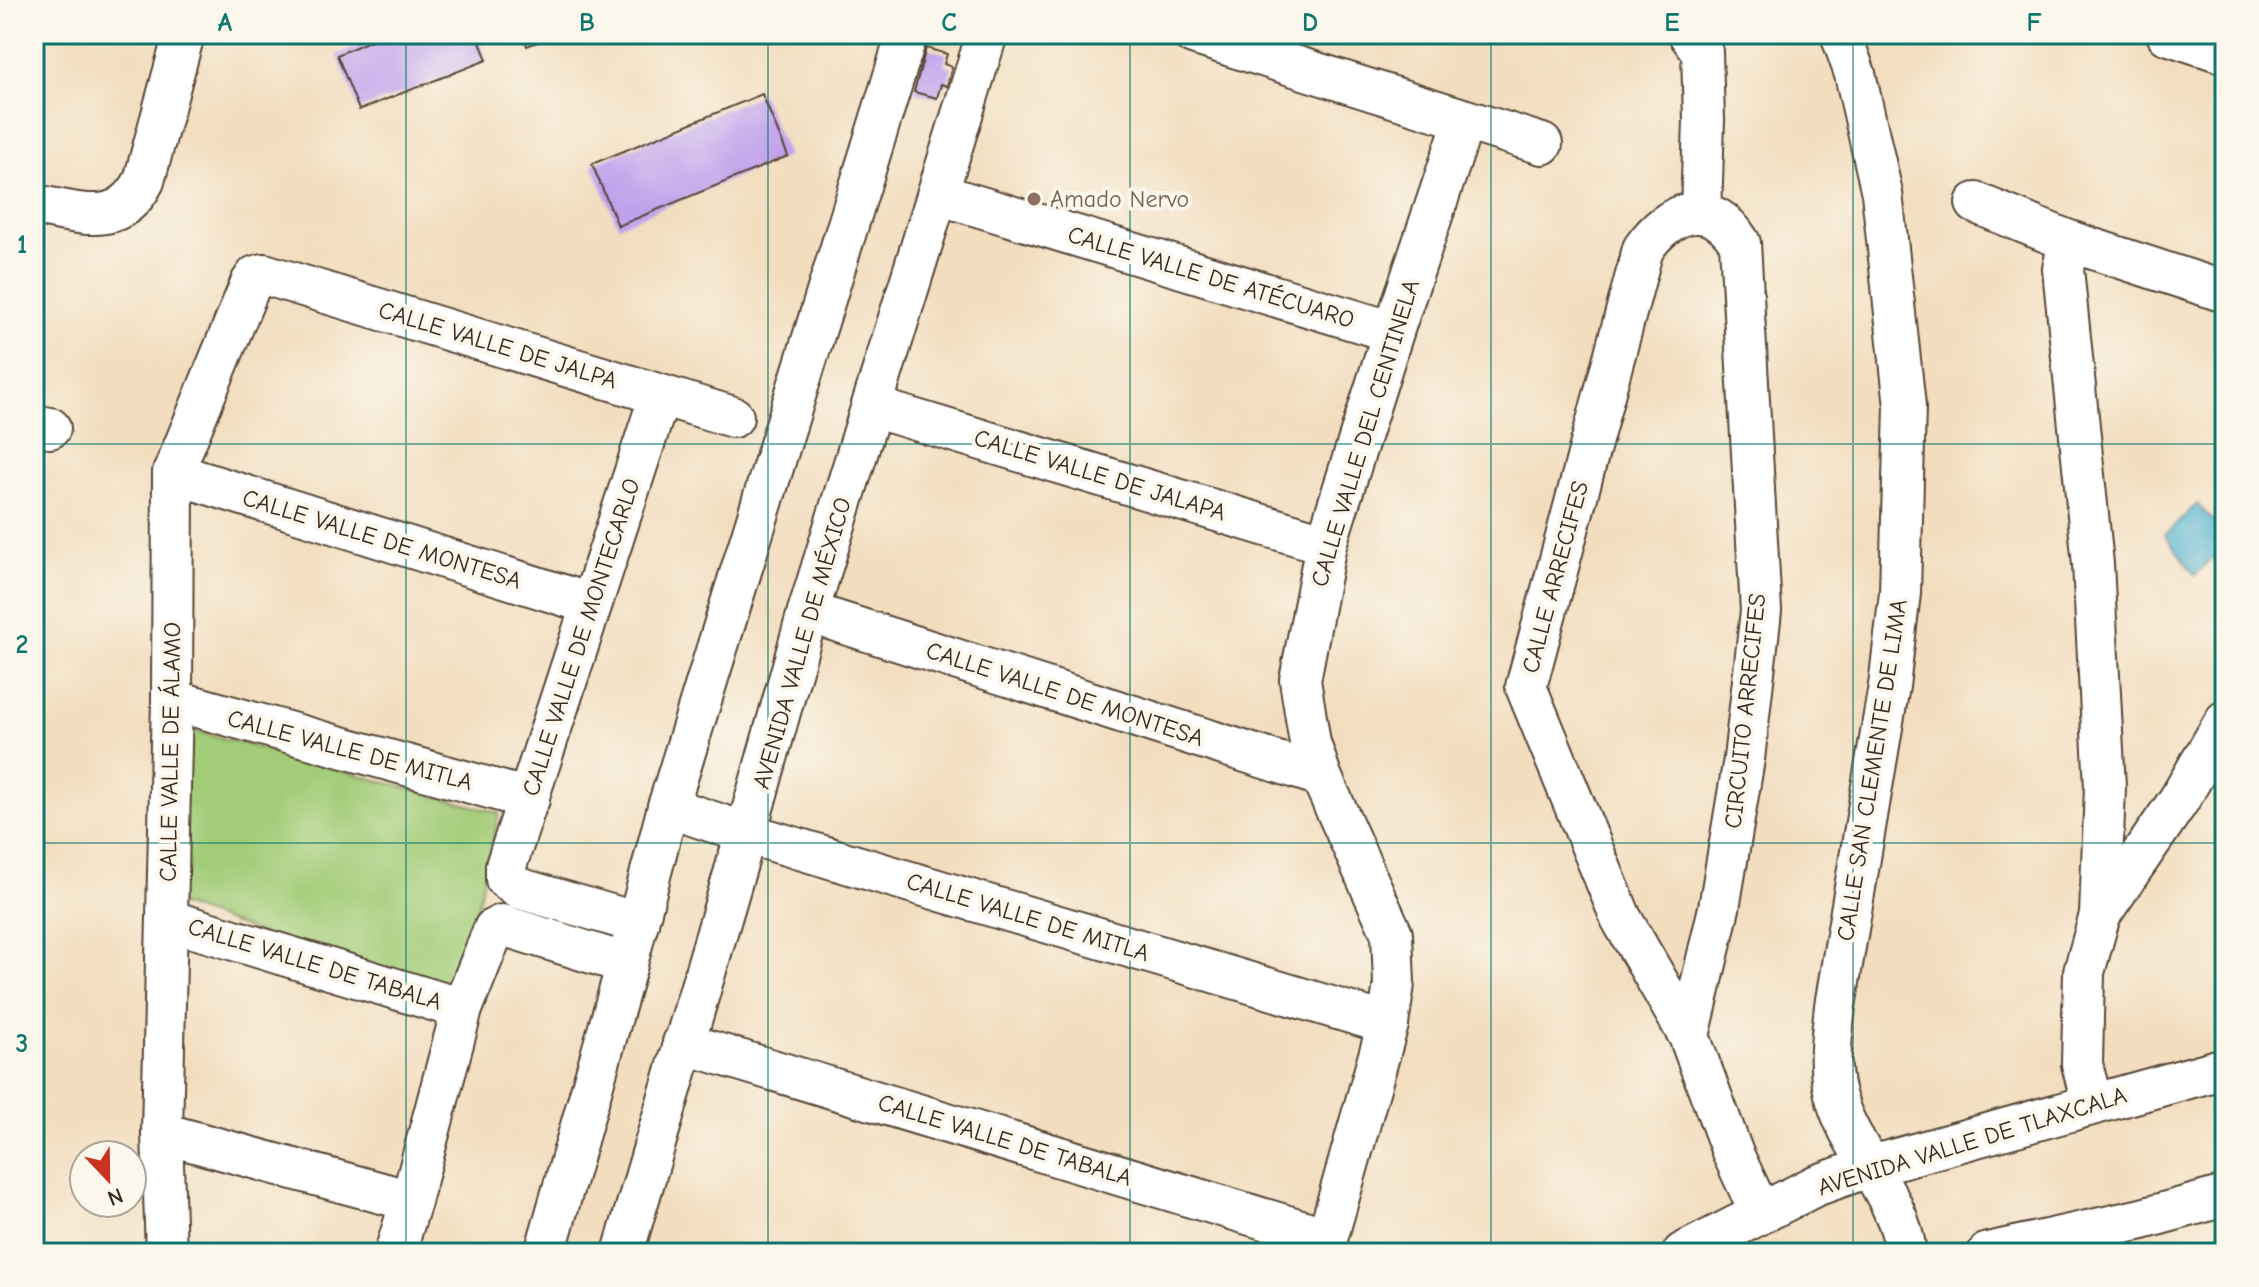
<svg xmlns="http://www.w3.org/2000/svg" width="2259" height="1287" font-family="'Comic Neue',sans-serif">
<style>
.green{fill:#a2cc77;stroke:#6e7b4a;stroke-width:2}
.water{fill:#4eafcd;stroke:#446c76;stroke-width:2}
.building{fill:#bfa1ec}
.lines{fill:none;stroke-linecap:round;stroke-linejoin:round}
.minor-casing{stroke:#564536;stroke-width:44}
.minor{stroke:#fff;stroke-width:40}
.grid{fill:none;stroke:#0f766e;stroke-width:2;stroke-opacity:0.55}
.education-dot{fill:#8d6e63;stroke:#fbf7ec;stroke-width:3}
.labels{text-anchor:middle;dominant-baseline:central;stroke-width:8;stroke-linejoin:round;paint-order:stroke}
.education-label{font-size:24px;fill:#785e54;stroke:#fbf7ec;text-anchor:start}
.street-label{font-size:24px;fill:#3b2a1e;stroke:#fbf7ec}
.neatline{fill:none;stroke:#0f766e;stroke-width:3}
.grid-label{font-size:26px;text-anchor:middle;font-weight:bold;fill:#0f766e}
</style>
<rect width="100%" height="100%" fill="#fbf7ec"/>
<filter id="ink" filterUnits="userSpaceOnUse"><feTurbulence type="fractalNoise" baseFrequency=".0125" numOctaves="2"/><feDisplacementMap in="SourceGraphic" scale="16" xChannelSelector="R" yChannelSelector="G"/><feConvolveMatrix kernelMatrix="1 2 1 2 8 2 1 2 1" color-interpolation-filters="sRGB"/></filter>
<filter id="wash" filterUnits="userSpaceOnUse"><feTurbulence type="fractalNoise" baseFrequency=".006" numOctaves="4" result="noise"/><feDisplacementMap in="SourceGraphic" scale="32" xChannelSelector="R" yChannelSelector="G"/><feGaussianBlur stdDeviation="1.8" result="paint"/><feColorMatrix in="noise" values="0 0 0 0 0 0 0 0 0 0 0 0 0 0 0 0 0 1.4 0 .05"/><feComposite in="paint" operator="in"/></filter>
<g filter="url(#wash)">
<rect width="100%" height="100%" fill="#f2ddbe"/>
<!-- green -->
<polygon class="green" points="188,729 499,813 455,1002 178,904"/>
<!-- water -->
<polygon class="water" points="2197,504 2225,533 2225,568 2214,557 2195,575 2165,535"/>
<g id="blocks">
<!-- building -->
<g class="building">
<polygon points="385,34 477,34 487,60 359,110 337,55"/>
<polygon points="523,34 558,34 527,46"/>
<polygon points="926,48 947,54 944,64 952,67 947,86 941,84 937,98 914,92"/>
<polygon points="762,94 788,156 618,226 592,164"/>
</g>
</g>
</g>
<g filter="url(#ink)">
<use href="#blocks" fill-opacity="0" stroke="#564536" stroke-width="2"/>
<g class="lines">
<defs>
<g id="minor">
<polyline points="1193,34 1542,144"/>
<polyline points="1689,34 1702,52 1704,120 1701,212"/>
<path d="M 1841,34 L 1855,74 L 1882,193 L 1905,406 L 1900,593 L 1889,686 L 1835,1006 C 1832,1035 1827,1065 1835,1094 C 1849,1150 1899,1193 1906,1253"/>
<polyline points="2167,34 2225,53"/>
<polyline points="938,194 1393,332"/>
<polyline points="1976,203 2069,241 2225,292"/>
<path d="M 34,205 C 79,212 119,230 144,181 L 184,34"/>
<polyline points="2069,241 2063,269 2093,564 2105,787 2100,915 2084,972 2082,1064 2092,1104"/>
<polyline points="873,407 1326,544"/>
<polyline points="34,425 50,428"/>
<polyline points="173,473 591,604"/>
<polyline points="808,612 1321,776"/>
<polyline points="172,700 529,799"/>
<polyline points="668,807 746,833 1388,1024"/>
<polyline points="2100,915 2179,800 2225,721"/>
<polyline points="168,920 462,1009"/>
<polyline points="638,923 518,888 506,879 506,866 660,395"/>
<path d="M 1689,1036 L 1719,908 L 1744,759 L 1761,611 L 1740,243 C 1711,195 1670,210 1643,249 L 1526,687 L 1621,918 L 1689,1036 L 1733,1154 L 1760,1212"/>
<polyline points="683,1043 1327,1238"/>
<polyline points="162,1133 411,1201"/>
<polyline points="166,1253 162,1133 172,700 173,473 251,283 256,276 264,274 733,417"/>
<polyline points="395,1253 411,1201 462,1009 494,929 502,925 627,964"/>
<polyline points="545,1253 627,964 668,807 907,34"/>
<polyline points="623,1253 746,833 808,612 987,34"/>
<polyline points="1323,1253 1388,1024 1394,984 1392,934 1321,776 1310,743 1300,680 1326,544 1393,332 1464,121"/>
<polyline points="1683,1253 1815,1186 1871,1166 2225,1068"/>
<polyline points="1988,1253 2142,1219 2225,1196"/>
</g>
</defs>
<!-- minor casing -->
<use href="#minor" class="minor-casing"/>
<!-- minor -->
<use href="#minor" class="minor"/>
</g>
</g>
<!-- grid -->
<path class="grid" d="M 406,34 L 406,1253M 768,34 L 768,1253M 1130,34 L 1130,1253M 1491,34 L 1491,1253M 1853,34 L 1853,1253M 34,444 L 2225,444M 34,843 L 2225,843"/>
<!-- markers -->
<circle class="education-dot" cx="1034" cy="199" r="8"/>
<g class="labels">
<!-- education labels -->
<g class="education-label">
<text x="1050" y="199">Amado Nervo</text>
</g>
<!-- street labels -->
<g class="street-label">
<text transform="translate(1211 277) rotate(17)">CALLE VALLE DE ATÉCUARO</text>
<text transform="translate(498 345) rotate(17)">CALLE VALLE DE JALPA</text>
<text transform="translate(1365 433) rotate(-73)">CALLE VALLE DEL CENTINELA</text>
<text transform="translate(1100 475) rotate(17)">CALLE VALLE DE JALAPA</text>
<text transform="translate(382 539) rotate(17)">CALLE VALLE DE MONTESA</text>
<text transform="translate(1555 577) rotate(-75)">CALLE ARRECIFES</text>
<text transform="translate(581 637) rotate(-72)">CALLE VALLE DE MONTECARLO</text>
<text transform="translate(802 643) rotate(-74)">AVENIDA VALLE DE MÉXICO</text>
<text transform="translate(1065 694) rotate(18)">CALLE VALLE DE MONTESA</text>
<text transform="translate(1745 711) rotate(-84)">CIRCUITO ARRECIFES</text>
<text transform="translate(350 750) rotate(15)">CALLE VALLE DE MITLA</text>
<text transform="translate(170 752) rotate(-89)">CALLE VALLE DE ÁLAMO</text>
<text transform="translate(1872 770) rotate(-81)">CALLE SAN CLEMENTE DE LIMA</text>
<text transform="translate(1028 917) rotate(17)">CALLE VALLE DE MITLA</text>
<text transform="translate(315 964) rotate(17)">CALLE VALLE DE TABALA</text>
<text transform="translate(1005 1140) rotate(17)">CALLE VALLE DE TABALA</text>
<text transform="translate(1972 1141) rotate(-17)">AVENIDA VALLE DE TLAXCALA</text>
</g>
</g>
<!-- margin -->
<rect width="2259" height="1287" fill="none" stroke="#fbf7ec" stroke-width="88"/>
<!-- north arrow -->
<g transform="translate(108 1179) rotate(158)"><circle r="38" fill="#fbf7ec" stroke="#aea59a" stroke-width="2"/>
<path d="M0-6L14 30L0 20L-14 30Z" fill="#c8321e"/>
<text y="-12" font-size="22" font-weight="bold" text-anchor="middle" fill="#3b2a1e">N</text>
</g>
<rect x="44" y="44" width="2171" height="1199" class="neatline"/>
<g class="grid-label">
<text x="225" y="31">A</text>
<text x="587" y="31">B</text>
<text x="949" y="31">C</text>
<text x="1310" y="31">D</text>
<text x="1672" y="31">E</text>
<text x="2034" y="31">F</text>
<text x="22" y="253">1</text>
<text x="22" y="653">2</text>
<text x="22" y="1052">3</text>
</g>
</svg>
